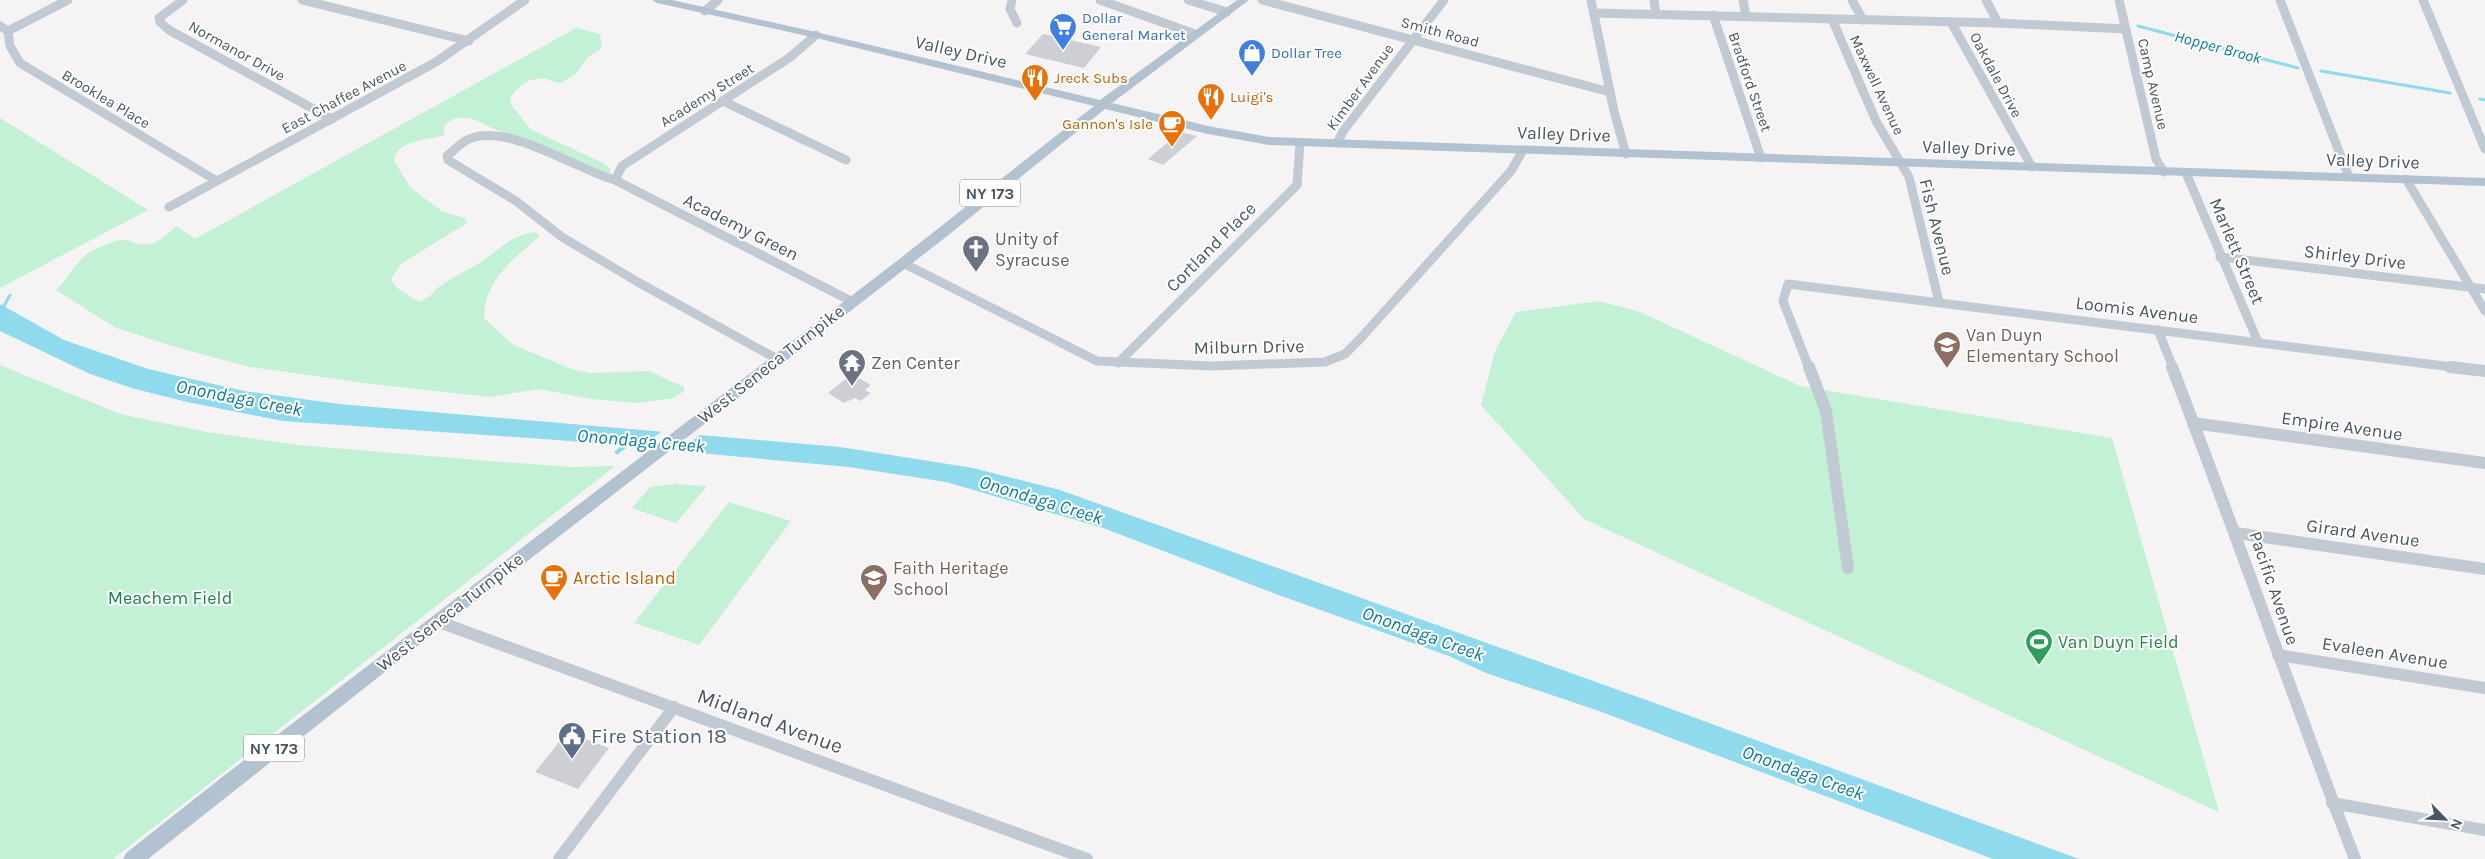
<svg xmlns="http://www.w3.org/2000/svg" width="2485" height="859" font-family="Karla,sans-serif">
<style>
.green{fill:#c3f1d5}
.water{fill:#90daee}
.pier{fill:#f5f3f3}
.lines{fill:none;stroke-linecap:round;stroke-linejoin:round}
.stream-far1{stroke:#90daee;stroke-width:3}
.stream{stroke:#90daee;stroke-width:4.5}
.building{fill:#cdcfd5}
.minor-far1{stroke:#c1cad2;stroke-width:9}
.minor{stroke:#c1cad2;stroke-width:12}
.major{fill:#b3c2d1;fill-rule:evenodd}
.labels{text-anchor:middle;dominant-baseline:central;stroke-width:4;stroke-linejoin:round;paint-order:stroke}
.far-shop-label{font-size:15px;fill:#366cbe;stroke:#fff;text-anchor:start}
.far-street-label{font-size:15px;fill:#4a5661;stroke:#fff}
.far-food-label{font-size:15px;fill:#c56008;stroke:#fff;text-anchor:start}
.far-water-label{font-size:16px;font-style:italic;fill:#0c7c9b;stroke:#fff}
.shield{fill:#fff;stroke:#808990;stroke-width:1}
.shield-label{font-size:16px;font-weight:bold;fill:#4a5661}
.street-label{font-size:18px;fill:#4a5661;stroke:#fff}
.worship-label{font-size:18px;fill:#5b616d;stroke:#fff;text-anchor:start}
.education-label{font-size:18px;fill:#785e54;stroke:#fff;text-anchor:start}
.food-label{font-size:18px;fill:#c56008;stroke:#fff;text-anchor:start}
.park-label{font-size:18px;fill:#17864f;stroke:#fff}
.leisure-label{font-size:18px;fill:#27864d;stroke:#fff;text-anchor:start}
.water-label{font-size:19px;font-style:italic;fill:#0c7c9b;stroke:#fff}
.near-street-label{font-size:21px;fill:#4a5661;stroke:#fff}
.near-service-label{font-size:21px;fill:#4e5e75;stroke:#fff;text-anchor:start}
</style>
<rect width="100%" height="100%" fill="#f5f3f3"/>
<!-- green -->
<g class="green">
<path d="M 576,28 L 600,34 L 602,48 L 588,57 L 576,74 L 561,83 C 556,83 551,80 546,79 C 530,76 517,86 510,99 L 511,104 L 530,129 L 603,163 L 610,168 L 610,174 L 487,126 C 471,117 459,113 444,125 L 444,135 C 428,141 396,139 394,161 L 410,187 L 428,201 L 443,212 L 465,218 L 467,223 L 401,264 L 391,279 L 397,288 L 419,302 C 434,296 430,293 440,286 C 451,278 463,273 474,266 C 495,254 510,235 535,232 L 540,236 C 514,258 484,281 484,318 L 512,344 L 571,369 L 590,373 L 649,371 L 684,387 L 684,391 L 674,398 L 637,403 L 591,399 L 539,389 L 489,397 L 372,384 L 250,367 L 182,349 L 116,328 L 56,290 C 70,277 77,258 95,249 C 103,246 117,239 125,240 C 130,240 134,244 140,244 C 156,246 165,237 176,226 L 195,239 Z"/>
<polygon points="0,118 148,210 0,288"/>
<polygon points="1599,301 1640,312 1800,386 2112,438 2219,812 1584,519 1481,405 1495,351 1516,312"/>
<polygon points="0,365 120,414 207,432 298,445 478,460 571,467 615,466 113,859 0,859"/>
<polygon points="675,484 707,486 676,523 632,508 650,487"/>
<polygon points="729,502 791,521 699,645 634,623"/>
</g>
<!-- water -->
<polygon class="water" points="0,304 64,340 148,369 244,391 339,404 840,447 973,468 1060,490 1663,706 2079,859 1993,859 1599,711 1486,673 1449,656 1273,593 1103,528 946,482 849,467 558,440 283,421 187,402 135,389 90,374 0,331"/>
<!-- pier -->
<polygon class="pier" points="665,429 704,432 675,454 637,450"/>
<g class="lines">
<!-- stream-far1 -->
<g class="stream-far1">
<polyline points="2138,26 2298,68"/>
<polyline points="2321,71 2450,93"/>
<polyline points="2480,99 2485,100"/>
<polyline points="4,306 10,295"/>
</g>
<!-- stream -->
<polyline class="stream" points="617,452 628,444"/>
</g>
<!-- building -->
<g class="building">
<polygon points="1043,34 1048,35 1101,47 1084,68 1025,54"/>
<polygon points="1180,132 1197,136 1163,165 1148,159"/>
<polygon points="852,374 871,385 865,390 871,393 860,401 855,398 844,403 828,393"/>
<polygon points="567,732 609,748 578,789 535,772"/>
</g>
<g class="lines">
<!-- minor-far1 -->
<g class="minor-far1">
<polyline points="183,0 159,18 160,22 169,30 332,119"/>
<polyline points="302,0 469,41"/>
<polyline points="1012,0 1010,9 1017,23"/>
<polyline points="1100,0 1195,34"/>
<polyline points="1188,0 1227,12"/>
<polyline points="1262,0 1610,92"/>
<polyline points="1591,0 1614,111 1626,154"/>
<polyline points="1654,0 1656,14"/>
<polyline points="1743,0 1746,16"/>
<polyline points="1852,0 1863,20"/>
<polyline points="1986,0 1998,23"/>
<polyline points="2119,0 2156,159 2164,172"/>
<polyline points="2280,0 2349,177"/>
<polyline points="2423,0 2485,149"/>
<polyline points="705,11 718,0"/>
<polyline points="1594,13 1998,23 2126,29"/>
<polyline points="1713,15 1761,158"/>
<polyline points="1832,19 1876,121 1909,177 1939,302"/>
<polyline points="1951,22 2032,167"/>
<polyline points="0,26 8,31 10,46 20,63 217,181"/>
<polyline points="8,31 68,0"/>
<polyline points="723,101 846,160"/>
<polyline points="1337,143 1344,130 1444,0"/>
<polyline points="2186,173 2258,342"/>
<polyline points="2406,179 2485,311"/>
<polyline points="615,180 622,166 789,58 816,35"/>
<polyline points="169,207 436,62 525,0"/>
<polyline points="2220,257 2485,289"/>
<polyline points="903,263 1097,361 1211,366 1325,362 1345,354 1359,340 1511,171 1523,150"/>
<polyline points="2158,330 2173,368"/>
<path d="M 777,359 L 636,281 L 562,237 L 516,201 L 448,160 L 447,156 C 453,151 459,145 465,141 C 503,119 575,169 615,180 L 853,302"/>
<polyline points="1118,363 1297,185 1300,143"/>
<polyline points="1809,368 1783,301 1788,284 2460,368"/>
</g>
<!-- minor -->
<g class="minor">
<polyline points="1809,367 1826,411 1848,568"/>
<path d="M 2172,367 C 2235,530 2292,696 2355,859"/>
<polyline points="2450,367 2485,371"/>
<polyline points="2193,423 2485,463"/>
<polyline points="2236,533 2485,569"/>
<polyline points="439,622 1087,859"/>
<polyline points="2278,655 2485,688"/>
<polyline points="2332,803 2485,830"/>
<polyline points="559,859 674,707"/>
</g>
<!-- major -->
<polygon class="major" points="652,0 672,0 816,32 1100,100 1237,0 1249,0 1112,103 1208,126 1269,137 2485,178 2485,186 1269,145 1208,134 1105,109 946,237 424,641 148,859 123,859 126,853 221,778 893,264 1094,106 816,38 657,3"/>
</g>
<!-- icons -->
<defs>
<symbol id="supermarket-pin" viewBox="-11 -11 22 30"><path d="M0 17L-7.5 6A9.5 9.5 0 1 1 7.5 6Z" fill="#3f7fe0" stroke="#fff"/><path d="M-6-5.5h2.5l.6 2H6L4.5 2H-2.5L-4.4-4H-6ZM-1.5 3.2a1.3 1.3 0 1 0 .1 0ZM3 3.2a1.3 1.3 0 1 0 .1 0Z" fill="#fff"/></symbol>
<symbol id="shop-pin" viewBox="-11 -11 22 30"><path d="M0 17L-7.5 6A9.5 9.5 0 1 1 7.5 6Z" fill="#3f7fe0" stroke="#fff"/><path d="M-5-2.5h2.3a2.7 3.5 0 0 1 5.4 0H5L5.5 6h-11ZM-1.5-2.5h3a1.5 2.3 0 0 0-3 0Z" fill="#fff"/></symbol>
<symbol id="restaurant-pin" viewBox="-11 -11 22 30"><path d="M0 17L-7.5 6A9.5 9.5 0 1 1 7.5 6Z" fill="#e8710a" stroke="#fff"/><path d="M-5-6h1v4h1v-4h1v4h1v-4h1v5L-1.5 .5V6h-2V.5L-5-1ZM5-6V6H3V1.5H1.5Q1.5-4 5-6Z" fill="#fff"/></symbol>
<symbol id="cafe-pin" viewBox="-11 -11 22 30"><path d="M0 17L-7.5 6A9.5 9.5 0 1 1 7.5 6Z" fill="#e8710a" stroke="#fff"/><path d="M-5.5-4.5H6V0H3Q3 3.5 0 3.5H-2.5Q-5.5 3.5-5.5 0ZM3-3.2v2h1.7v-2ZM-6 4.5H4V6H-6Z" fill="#fff"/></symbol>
<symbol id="church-pin" viewBox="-11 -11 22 30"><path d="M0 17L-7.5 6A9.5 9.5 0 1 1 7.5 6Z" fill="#6b7280" stroke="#fff"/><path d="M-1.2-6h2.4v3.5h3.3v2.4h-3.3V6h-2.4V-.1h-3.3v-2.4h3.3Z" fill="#fff"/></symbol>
<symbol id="school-pin" viewBox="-11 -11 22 30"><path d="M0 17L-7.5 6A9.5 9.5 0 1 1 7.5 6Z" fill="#8d6e63" stroke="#fff"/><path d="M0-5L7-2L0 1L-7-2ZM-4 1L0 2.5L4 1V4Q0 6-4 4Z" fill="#fff"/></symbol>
<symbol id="temple-pin" viewBox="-11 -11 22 30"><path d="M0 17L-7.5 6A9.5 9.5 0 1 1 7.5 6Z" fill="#6b7280" stroke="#fff"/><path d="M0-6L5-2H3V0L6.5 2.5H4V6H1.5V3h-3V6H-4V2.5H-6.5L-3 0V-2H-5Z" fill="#fff"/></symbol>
<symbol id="stadium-pin" viewBox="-11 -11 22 30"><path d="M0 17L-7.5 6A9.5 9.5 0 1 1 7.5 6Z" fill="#2e9e5b" stroke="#fff"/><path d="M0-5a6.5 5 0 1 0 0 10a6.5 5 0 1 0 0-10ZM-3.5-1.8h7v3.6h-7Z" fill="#fff"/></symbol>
<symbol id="civic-pin" viewBox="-11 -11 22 30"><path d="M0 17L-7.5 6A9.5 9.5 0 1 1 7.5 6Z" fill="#5c6f8a" stroke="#fff"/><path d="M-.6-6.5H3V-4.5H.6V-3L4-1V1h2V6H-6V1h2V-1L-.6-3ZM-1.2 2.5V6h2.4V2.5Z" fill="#fff"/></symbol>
</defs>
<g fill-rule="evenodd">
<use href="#supermarket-pin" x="1047" y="11" width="32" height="43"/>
<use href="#shop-pin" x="1236" y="37" width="32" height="43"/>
<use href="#restaurant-pin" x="1019" y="62" width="32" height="43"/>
<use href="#restaurant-pin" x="1195" y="81" width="32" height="43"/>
<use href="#cafe-pin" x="1156" y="108" width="32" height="43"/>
<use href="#church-pin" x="960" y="233" width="32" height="43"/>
<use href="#school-pin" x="1931" y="329" width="32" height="43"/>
<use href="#temple-pin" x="836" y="347" width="32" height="43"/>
<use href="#cafe-pin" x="538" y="562" width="32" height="43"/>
<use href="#school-pin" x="858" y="562" width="32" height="43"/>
<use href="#stadium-pin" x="2023" y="626" width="32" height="43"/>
<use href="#civic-pin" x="556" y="720" width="32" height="43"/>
</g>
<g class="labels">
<!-- far-shop labels -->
<g class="far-shop-label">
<text x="1082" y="18">Dollar<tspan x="1082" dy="17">General Market</tspan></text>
<text x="1271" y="53">Dollar Tree</text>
</g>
<!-- far-street labels -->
<g class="far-street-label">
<text transform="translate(1440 32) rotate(15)">Smith Road</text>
<text transform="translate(237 51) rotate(29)">Normanor Drive</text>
<text transform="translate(1996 75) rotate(62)">Oakdale Drive</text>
<text transform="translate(1750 82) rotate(71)">Bradford Street</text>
<text transform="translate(2153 84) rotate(77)">Camp Avenue</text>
<text transform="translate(1877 85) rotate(65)">Maxwell Avenue</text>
<text transform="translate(1360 87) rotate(-54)">Kimber Avenue</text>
<text transform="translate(707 95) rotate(-32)">Academy Street</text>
<text transform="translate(344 97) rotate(-28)">East Chaffee Avenue</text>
<text transform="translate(106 99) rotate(31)">Brooklea Place</text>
</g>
<!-- far-food labels -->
<g class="far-food-label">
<text x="1054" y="78">Jreck Subs</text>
<text x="1230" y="97">Luigi's</text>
<text x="1153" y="124" text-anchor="end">Gannon's Isle</text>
</g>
<!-- far-water labels -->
<g class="far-water-label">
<text transform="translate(2218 47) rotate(15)">Hopper Brook</text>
</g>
<!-- shield labels -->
<g class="shield">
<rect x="960" y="179.5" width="60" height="27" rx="4"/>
<rect x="244" y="734.5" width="60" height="27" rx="4"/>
</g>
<g class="shield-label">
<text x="990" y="193">NY 173</text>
<text x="274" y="748">NY 173</text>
</g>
<!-- street labels -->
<g class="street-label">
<text transform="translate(961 52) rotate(13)">Valley Drive</text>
<text transform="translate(1564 134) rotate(2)">Valley Drive</text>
<text transform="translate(1969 148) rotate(2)">Valley Drive</text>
<text transform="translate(2373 161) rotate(2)">Valley Drive</text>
<text transform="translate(741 227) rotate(27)">Academy Green</text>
<text transform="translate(1937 227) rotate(76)">Fish Avenue</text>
<text transform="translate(1211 247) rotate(-45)">Cortland Place</text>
<text transform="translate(2237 251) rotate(67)">Marlett Street</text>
<text transform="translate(2355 257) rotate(7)">Shirley Drive</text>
<text transform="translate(2137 310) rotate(7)">Loomis Avenue</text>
<text transform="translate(1249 347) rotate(-1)">Milburn Drive</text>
<text transform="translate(771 364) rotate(-38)">West Seneca Turnpike</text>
<text transform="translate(2342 426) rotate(8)">Empire Avenue</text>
<text transform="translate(2363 533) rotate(8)">Girard Avenue</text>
<text transform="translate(2274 588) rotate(71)">Pacific Avenue</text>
<text transform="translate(450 612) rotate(-38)">West Seneca Turnpike</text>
<text transform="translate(2385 653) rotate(9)">Evaleen Avenue</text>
</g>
<!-- worship labels -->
<g class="worship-label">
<text x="995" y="239">Unity of<tspan x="995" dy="21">Syracuse</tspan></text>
<text x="871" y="363">Zen Center</text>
</g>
<!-- education labels -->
<g class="education-label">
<text x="1966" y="335">Van Duyn<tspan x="1966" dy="21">Elementary School</tspan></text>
<text x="893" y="568">Faith Heritage<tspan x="893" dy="21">School</tspan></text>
</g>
<!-- food labels -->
<g class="food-label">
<text x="573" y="578">Arctic Island</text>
</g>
<!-- park labels -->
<g class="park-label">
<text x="170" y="598">Meachem Field</text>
</g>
<!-- leisure labels -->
<g class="leisure-label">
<text x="2058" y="642">Van Duyn Field</text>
</g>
<!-- water labels -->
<g class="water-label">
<text transform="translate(239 398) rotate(11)">Onondaga Creek</text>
<text transform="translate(641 441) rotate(5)">Onondaga Creek</text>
<text transform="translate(1041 500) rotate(17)">Onondaga Creek</text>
<text transform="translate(1423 634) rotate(20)">Onondaga Creek</text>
<text transform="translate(1803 773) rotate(20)">Onondaga Creek</text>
</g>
<!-- near-street labels -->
<g class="near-street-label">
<text transform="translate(770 721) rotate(20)">Midland Avenue</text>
</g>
<!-- near-service labels -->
<g class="near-service-label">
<text x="591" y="736">Fire Station 18</text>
</g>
</g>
<!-- north arrow -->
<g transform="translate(2445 819) rotate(114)" stroke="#ffffff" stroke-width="4" paint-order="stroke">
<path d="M0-4L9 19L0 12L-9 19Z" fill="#4a5661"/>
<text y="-8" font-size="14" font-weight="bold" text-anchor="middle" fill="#4a5661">N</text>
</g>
</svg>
